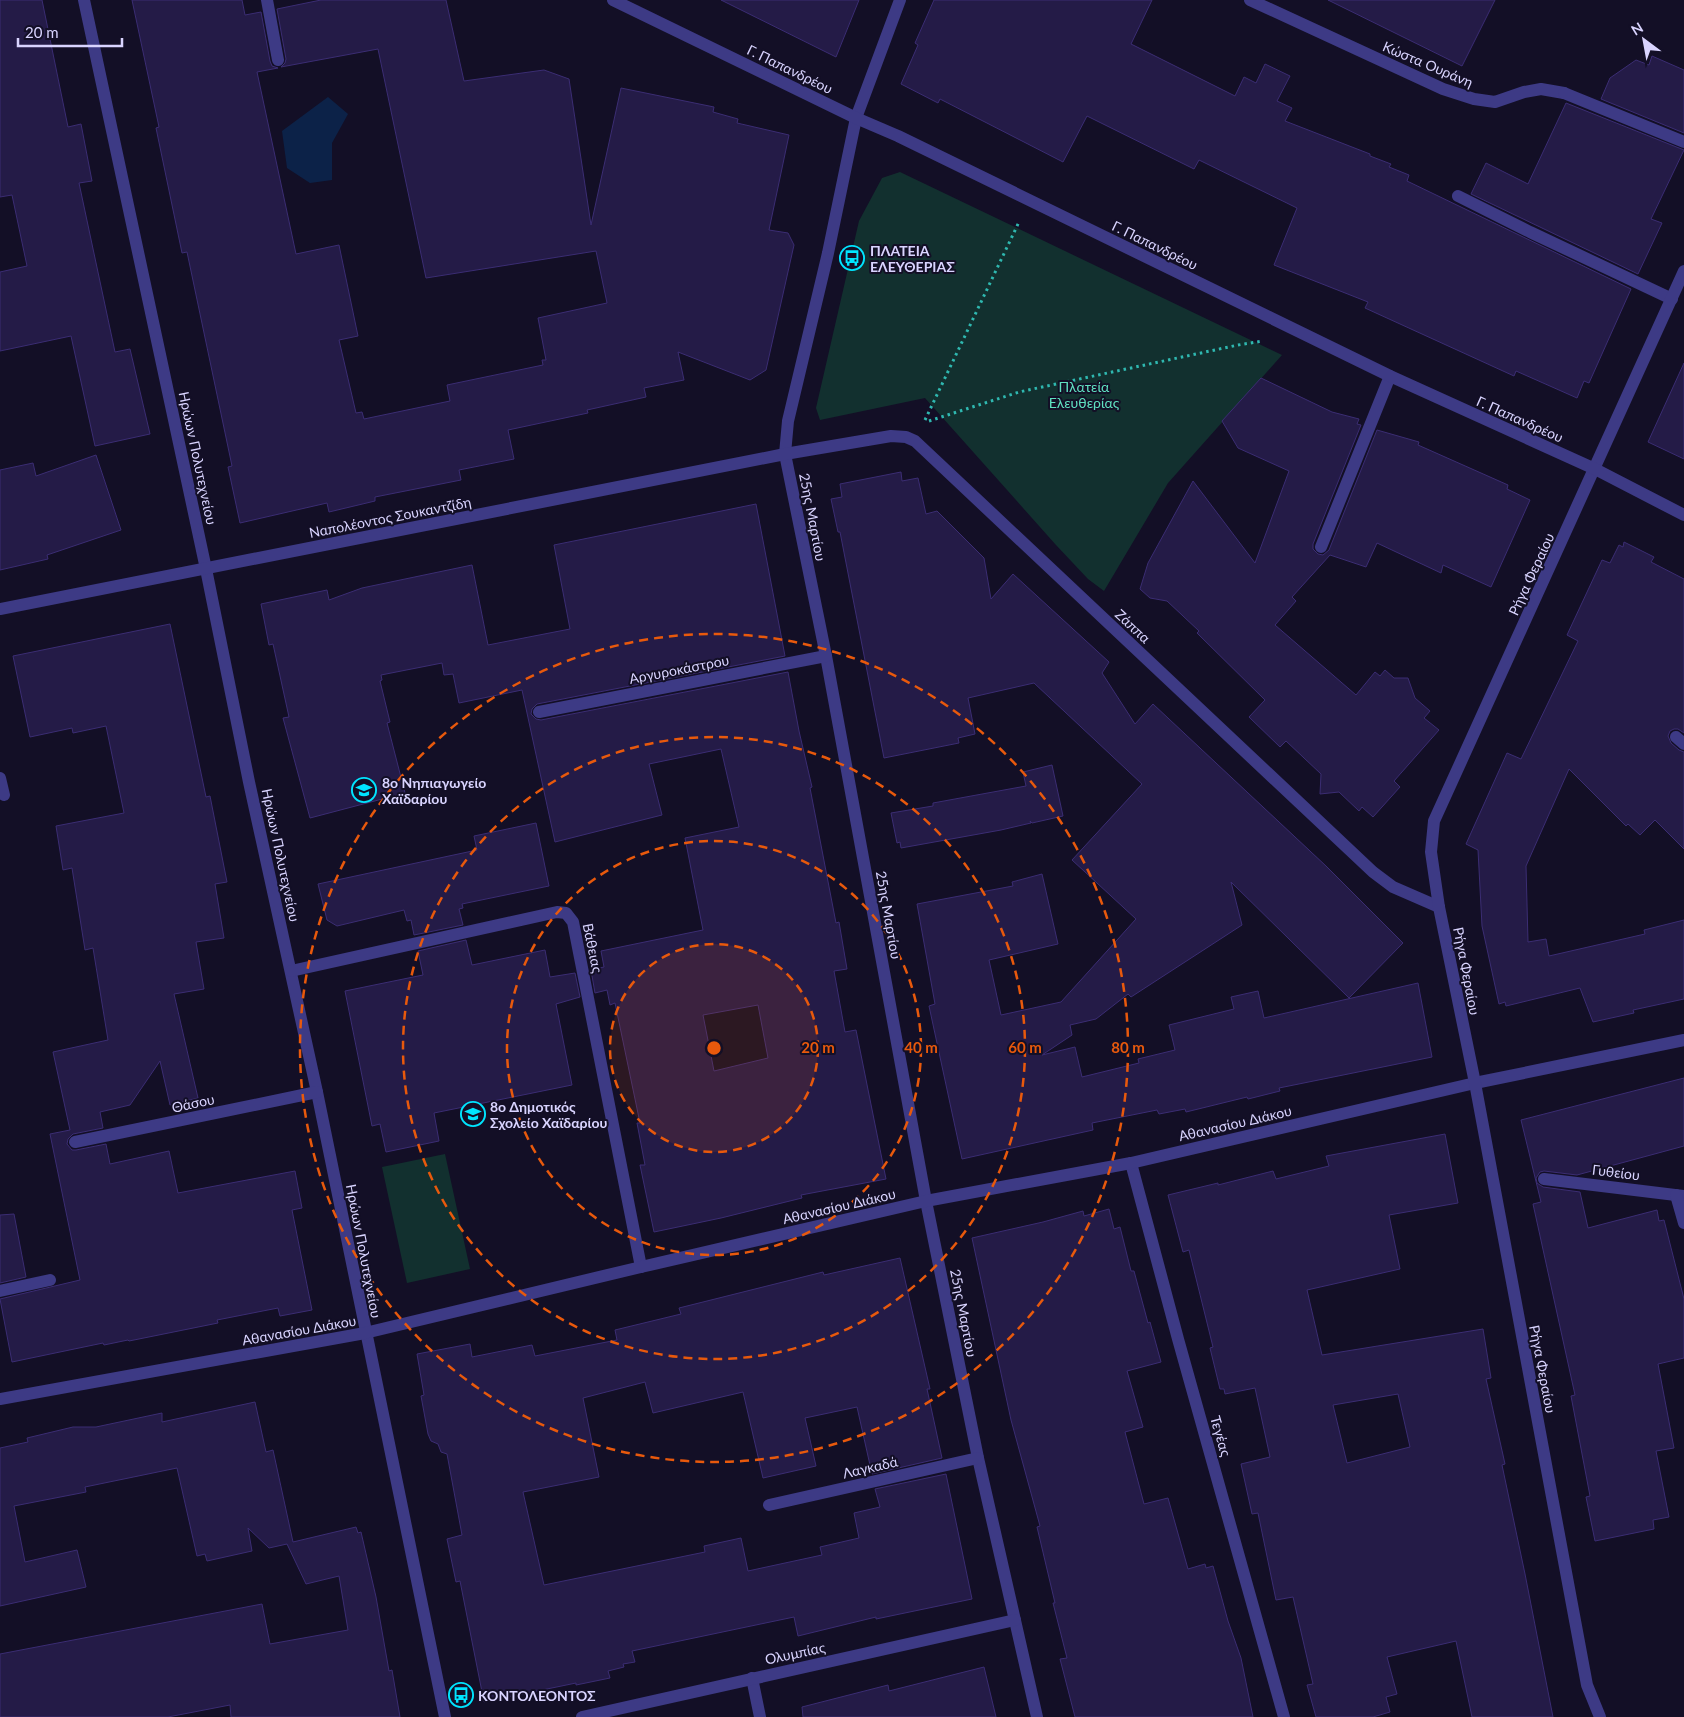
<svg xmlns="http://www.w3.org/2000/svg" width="1684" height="1717" font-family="Lato,sans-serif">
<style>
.green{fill:#12302f}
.water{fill:#0c2248}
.building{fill:#241b47;stroke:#3b2d73;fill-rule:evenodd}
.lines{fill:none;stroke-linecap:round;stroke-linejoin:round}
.path{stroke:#2fb8b0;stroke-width:3;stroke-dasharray:2.5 4;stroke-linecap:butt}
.service{stroke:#3d3a85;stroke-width:12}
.pedestrian{stroke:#3d3a85;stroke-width:12}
.minor{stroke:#3d3a85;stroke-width:12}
.tertiary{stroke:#3d3a85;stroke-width:12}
.ring{fill:none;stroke:#e8590c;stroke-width:2.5;stroke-dasharray:9 6}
.labels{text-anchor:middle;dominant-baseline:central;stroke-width:4;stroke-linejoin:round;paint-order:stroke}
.street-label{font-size:14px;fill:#d9d4ff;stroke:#130f26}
.poi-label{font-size:14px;font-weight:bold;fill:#d9d4ff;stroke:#130f26;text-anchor:start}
.park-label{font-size:14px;fill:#5fe0c0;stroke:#130f26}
.centre{fill:#e8590c;stroke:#130f26;stroke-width:2.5}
.ring-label{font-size:15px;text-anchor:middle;font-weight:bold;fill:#e8590c;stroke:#130f26;stroke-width:4;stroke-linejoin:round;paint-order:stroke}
</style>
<rect width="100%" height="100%" fill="#130f26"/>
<!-- green -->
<g class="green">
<polygon points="900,172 1282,355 1168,483 1104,591 1088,579 1056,545 925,398 820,420 816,408 859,221 882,178"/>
<polygon points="445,1154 470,1269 407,1283 382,1167"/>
</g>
<!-- water -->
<polygon class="water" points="328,97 348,114 332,143 332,180 310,183 287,168 282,131"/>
<!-- building -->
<g class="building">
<polygon points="0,0 42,0 68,127 81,124 92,181 79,183 115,352 130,349 150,434 95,446 71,336 0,351 0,272 27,266 12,195 0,197"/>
<polygon points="132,0 242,0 245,15 261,12 270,61 272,66 278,68 257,72 296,254 339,245 358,336 339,340 356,413 362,412 364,419 450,401 447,385 543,365 542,360 546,360 538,318 607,303 596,251 426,278 378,49 281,67 285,63 286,59 277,9 321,0 446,0 464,81 544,70 569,79 591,225 621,88 714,107 713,112 738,119 737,123 789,135 769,230 788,233 794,245 766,370 750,380 678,352 684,380 644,388 646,397 587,410 588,413 508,430 514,459 459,470 461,480 375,497 375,501 329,512 327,503 240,523 228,467 232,466 187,252 182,253 156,128 159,127"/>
<polygon points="721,0 859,0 836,57"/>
<polygon points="934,0 1152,0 1131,44 1235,96 1244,77 1256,83 1265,64 1290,76 1277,101 1292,108 1285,121 1370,154 1370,156 1391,164 1389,167 1409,175 1407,181 1631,289 1589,383 1584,381 1577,398 1516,371 1514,376 1365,308 1368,302 1274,265 1297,208 1199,160 1194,169 1087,116 1063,162 940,99 938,103 901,84 918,45 915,43"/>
<polygon points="1328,0 1495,0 1462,66"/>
<polygon points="1652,56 1684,70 1684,133 1601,99 1610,78 1636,60 1649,65"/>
<polygon points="1566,103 1684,150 1651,219 1662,223 1638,274 1471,194 1486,163 1528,184"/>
<polygon points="1684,363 1684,459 1648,442"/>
<polygon points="1261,378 1332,412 1359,419 1357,424 1361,425 1313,544 1313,549 1318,554 1323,555 1329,550 1377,430 1419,442 1418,445 1508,485 1507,489 1530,500 1491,587 1443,565 1441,573 1377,543 1366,567 1330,555 1292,597 1296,601 1275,625 1356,695 1375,672 1380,676 1385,670 1394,678 1408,678 1415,698 1430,711 1424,718 1439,730 1394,781 1400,787 1373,817 1362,807 1359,811 1339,792 1320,794 1321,774 1286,741 1280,747 1249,717 1265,700 1197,633 1199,631 1167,601 1150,598 1140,589 1148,563 1193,481 1255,563 1289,471 1238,448 1222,421"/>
<polygon points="96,455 121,530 47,555 48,559 0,570 0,470 33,463 36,476"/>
<polygon points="901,472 902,481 918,478 926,514 937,511 984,558 991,599 1013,574 1109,662 1102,673 1135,724 1153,704 1326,866 1403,943 1349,998 1231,882 1242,925 1131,997 1128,994 1096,1019 1070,1025 1072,1035 1042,1055 1075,1047 1082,1077 1139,1063 1138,1059 1175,1050 1169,1025 1234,1009 1231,997 1258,991 1264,1018 1418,983 1432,1057 1279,1088 1280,1091 1248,1099 1247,1097 1186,1112 1185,1109 1159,1114 1157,1110 1092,1123 1093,1130 962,1159 929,1006 935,1004 917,904 1013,886 1012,882 1042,874 1058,944 989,960 1001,1015 1061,1002 1136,919 1072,860 1142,784 1034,683 968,698 975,734 958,738 959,743 884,758 840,532 838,532 831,499 842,497 840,484"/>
<path d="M 756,504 L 785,656 L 537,704 L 532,709 L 531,714 L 536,719 L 541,720 L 788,672 L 799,731 L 812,787 L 810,788 L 836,923 L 839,922 L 847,969 L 834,971 L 845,1032 L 856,1030 L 886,1179 L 801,1195 L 802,1198 L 721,1218 L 654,1232 L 640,1165 L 645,1165 L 637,1123 L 640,1123 L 615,1003 L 610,1005 L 607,990 L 595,993 L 591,970 L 604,967 L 601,951 L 703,930 L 685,838 L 739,827 L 721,749 L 649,764 L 662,815 L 555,842 L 522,690 L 459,703 L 453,674 L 444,675 L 442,663 L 381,675 L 382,680 L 380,681 L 390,722 L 387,723 L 405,793 L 310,818 L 283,718 L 289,717 L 273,644 L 269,645 L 261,604 L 327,590 L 329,600 L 362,588 L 472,565 L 488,645 L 570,629 L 554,545 ZM 758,1005 L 768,1058 L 714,1071 L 703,1015 Z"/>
<polygon points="1624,542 1654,557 1651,562 1684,579 1684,733 1678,729 1674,729 1670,731 1668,736 1671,743 1679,750 1684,752 1684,849 1655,820 1640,835 1628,824 1626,826 1569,769 1526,866 1528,942 1546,939 1549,956 1645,934 1644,930 1684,920 1684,999 1633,1010 1634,1013 1593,1022 1580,988 1506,1006 1505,1002 1499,1004 1482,926 1478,850 1466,844 1507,753 1521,759 1578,641 1567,635 1602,560 1610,563 1619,545 1623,547"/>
<polygon points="170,624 206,797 210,796 227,882 215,884 224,938 196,942 204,989 174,994 198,1098 170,1105 160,1061 130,1105 100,1112 103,1128 73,1134 68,1139 67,1144 72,1150 76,1150 106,1144 110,1164 169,1151 178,1193 295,1171 302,1208 292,1210 312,1310 280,1316 278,1308 217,1320 218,1323 129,1341 128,1340 104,1345 103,1343 12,1362 0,1299 80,1280 50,1134 70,1130 53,1052 108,1040 93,948 85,950 72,868 63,870 56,826 124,813 106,726 73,733 72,728 30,737 13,656"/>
<polygon points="1052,765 1063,816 1032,823 1030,821 1031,823 1001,830 901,848 900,842 897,843 891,813 933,806 933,803 1026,786 1023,772"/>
<polygon points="536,823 549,886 462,904 463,908 459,909 463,925 414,935 411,920 407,921 404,910 337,926 327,920 318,884 477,850 474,836"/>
<polygon points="466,940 472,965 545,950 550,977 575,973 580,997 556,1004 572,1085 434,1113 439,1141 386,1152 380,1124 372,1126 345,991 423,975 418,951"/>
<polygon points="1684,1078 1684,1146 1577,1175 1544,1171 1540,1172 1536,1178 1537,1183 1543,1187 1580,1192 1588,1228 1657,1210 1659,1221 1664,1220 1684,1299 1684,1358 1658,1364 1674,1448 1656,1451 1669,1517 1653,1520 1654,1529 1595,1541 1586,1497 1590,1496 1571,1396 1575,1395 1533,1204 1541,1202 1521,1120"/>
<path d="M 1445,1134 L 1458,1203 L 1389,1215 L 1400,1269 L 1307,1290 L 1322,1355 L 1483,1329 L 1491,1378 L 1486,1379 L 1505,1464 L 1502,1465 L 1525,1574 L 1553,1717 L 1472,1717 L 1456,1641 L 1387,1657 L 1397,1694 L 1386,1697 L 1390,1712 L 1373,1717 L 1316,1717 L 1307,1685 L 1313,1684 L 1293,1597 L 1276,1600 L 1258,1513 L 1252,1514 L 1241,1464 L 1270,1457 L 1255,1388 L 1225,1394 L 1224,1389 L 1220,1389 L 1210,1348 L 1213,1347 L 1189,1250 L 1183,1252 L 1168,1195 L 1218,1183 L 1218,1185 L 1273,1171 L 1276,1179 L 1329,1166 L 1326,1156 ZM 1398,1394 L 1410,1447 L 1347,1463 L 1333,1405 Z"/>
<polygon points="1109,1209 1114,1229 1120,1227 1131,1271 1134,1271 1148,1323 1150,1322 1161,1362 1127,1371 1143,1427 1125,1432 1144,1504 1168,1498 1188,1569 1205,1564 1206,1568 1213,1566 1228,1621 1241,1658 1253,1717 1075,1717 1060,1659 1067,1658 1053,1603 1055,1603 1037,1527 1040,1526 1011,1420 972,1238 1043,1222 1083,1211 1084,1216"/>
<polygon points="14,1214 26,1277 0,1283 0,1215"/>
<polygon points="900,1258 930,1389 927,1389 942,1458 872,1474 857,1407 805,1418 816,1466 763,1478 743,1392 653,1413 645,1382 583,1398 599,1477 523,1492 544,1585 705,1552 704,1546 741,1538 748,1571 822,1555 820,1547 859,1538 854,1513 880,1507 875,1489 946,1474 972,1599 876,1619 876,1617 798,1636 794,1617 632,1651 635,1662 623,1664 624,1667 608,1671 610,1678 576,1685 576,1683 484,1702 460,1581 456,1582 447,1539 462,1535 447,1454 441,1452 438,1444 431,1441 428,1434 421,1396 424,1395 417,1354 470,1344 472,1357 532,1345 535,1356 617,1340 615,1330 681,1314 679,1308 823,1272 824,1275"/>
<polygon points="255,1402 266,1452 273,1450 293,1542 356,1527 358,1533 361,1532 376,1597 389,1671 392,1670 400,1717 231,1717 230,1705 168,1717 0,1717 0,1654 262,1604 270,1644 348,1630 339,1576 306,1584 287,1544 269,1548 248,1528 252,1551 207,1561 205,1554 197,1556 177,1468 85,1487 86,1492 14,1506 25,1562 77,1550 86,1587 0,1606 0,1448 28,1442 27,1438 73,1427 96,1427 162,1413 162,1422"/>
<polygon points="984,1667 996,1717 803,1717 802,1707 888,1685 889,1691"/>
</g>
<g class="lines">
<!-- path -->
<g class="path">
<polyline points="925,420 1019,222"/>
<polyline points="929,421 1019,392 1238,345 1263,341"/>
</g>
<!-- service -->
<g class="service">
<polyline points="267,0 278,60"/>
<polyline points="1676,737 1684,744"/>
</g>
<!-- pedestrian -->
<g class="pedestrian">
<polyline points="84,0 206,569"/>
<polyline points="1250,0 1443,89 1474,99 1495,102 1524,92 1541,89 1564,93"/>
</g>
<!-- minor -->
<g class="minor">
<polyline points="900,0 856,118 828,253 788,421 785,454 826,656 926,1201 978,1458 1037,1717"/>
<polyline points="1564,93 1684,142"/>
<polyline points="1458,196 1530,232 1672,299"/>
<polyline points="1321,547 1390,376"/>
<polyline points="206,569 249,782 317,1092 445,1717"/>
<polyline points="0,609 785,454 891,436 906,437 915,441 1373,872 1393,887 1439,907"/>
<polyline points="539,712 826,656"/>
<polyline points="0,778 4,795"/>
<polyline points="291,971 557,912 566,913 573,922 641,1267"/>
<polyline points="75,1142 317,1092"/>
<polyline points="1131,1163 1178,1339 1284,1717"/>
<polyline points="1544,1179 1684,1196"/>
<polyline points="1676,1195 1684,1223"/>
<polyline points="0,1291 50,1280"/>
<polyline points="0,1399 365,1333 641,1267 926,1201 1131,1163 1475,1083 1684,1040"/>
<polyline points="769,1505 978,1458"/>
<polyline points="752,1678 760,1717"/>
<polyline points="582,1717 1015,1620"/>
<polyline points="1600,1717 1587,1685 1475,1083 1439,907 1431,852 1434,821 1684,271"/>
</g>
<!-- tertiary -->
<polyline class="tertiary" points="613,0 856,118 898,136 1390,376 1595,469 1684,515"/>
</g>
<!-- distance rings -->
<circle cx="714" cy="1048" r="104" fill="#e8590c" fill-opacity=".12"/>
<g class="ring">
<circle cx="714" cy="1048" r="104"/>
<circle cx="714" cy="1048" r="207"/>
<circle cx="714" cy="1048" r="311"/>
<circle cx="714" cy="1048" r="414"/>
</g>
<!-- icons -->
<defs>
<symbol id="bus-ring" viewBox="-11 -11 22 22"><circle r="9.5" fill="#130f26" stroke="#00e5ff" stroke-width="1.5"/><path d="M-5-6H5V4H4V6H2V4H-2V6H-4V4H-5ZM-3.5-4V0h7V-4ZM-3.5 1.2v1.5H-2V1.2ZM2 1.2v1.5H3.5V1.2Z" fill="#00e5ff"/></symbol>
<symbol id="school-ring" viewBox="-11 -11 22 22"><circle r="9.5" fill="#130f26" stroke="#00e5ff" stroke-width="1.5"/><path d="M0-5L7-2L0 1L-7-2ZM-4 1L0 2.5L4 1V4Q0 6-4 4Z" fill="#00e5ff"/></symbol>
</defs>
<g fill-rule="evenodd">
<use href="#bus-ring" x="838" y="244" width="28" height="28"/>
<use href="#school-ring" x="350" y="776" width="28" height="28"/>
<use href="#school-ring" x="459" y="1100" width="28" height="28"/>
<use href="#bus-ring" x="447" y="1681" width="28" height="28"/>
</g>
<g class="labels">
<!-- street labels -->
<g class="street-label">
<text transform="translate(1428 64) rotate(23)">Κώστα Ουράνη</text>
<text transform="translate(790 69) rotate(26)">Γ. Παπανδρέου</text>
<text transform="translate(1155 245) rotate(26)">Γ. Παπανδρέου</text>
<text transform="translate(1520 419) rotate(24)">Γ. Παπανδρέου</text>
<text transform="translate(198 458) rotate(78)">Ηρώων Πολυτεχνείου</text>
<text transform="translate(390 517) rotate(-11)">Ναπολέοντος Σουκαντζίδη</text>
<text transform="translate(813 517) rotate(79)">25ης Μαρτίου</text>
<text transform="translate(1531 574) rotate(-65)">Ρήγα Φεραίου</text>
<text transform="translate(1133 626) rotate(43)">Ζάππα</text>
<text transform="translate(679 669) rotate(-11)">Αργυροκάστρου</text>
<text transform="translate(281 855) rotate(78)">Ηρώων Πολυτεχνείου</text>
<text transform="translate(889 915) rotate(80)">25ης Μαρτίου</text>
<text transform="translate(593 948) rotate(78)">Βάθειας</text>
<text transform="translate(1467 971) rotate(79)">Ρήγα Φεραίου</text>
<text transform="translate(193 1103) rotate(-12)">Θάσου</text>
<text transform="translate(1235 1123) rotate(-13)">Αθανασίου Διάκου</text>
<text transform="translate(1616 1172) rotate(7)">Γυθείου</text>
<text transform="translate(839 1206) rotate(-13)">Αθανασίου Διάκου</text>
<text transform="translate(364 1251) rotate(79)">Ηρώων Πολυτεχνείου</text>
<text transform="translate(964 1313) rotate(79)">25ης Μαρτίου</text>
<text transform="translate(299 1330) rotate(-10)">Αθανασίου Διάκου</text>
<text transform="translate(1543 1369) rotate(79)">Ρήγα Φεραίου</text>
<text transform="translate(1221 1436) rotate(74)">Τεγέας</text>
<text transform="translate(870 1467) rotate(-13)">Λαγκαδά</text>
<text transform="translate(795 1653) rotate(-12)">Ολυμπίας</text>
</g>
<!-- poi labels -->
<g class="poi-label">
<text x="870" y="250">ΠΛΑΤΕΙΑ<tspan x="870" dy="16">ΕΛΕΥΘΕΡΙΑΣ</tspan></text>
<text x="382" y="782">8ο Νηπιαγωγείο<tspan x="382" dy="16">Χαϊδαρίου</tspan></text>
<text x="490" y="1106">8ο Δημοτικός<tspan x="490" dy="16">Σχολείο Χαϊδαρίου</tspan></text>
<text x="478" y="1695">ΚΟΝΤΟΛΕΟΝΤΟΣ</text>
</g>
<!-- park labels -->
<g class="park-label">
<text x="1084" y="386">Πλατεία<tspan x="1084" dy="16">Ελευθερίας</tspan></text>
</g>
</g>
<circle cx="714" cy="1048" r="8" class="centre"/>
<g class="ring-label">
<text x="818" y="1053">20 m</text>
<text x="921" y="1053">40 m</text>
<text x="1025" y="1053">60 m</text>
<text x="1128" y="1053">80 m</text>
</g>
<!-- north arrow -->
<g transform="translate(1644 40) rotate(328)" stroke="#130f26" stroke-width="4" paint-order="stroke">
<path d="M0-4L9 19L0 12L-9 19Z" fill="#d9d4ff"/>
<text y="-8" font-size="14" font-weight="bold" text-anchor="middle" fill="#d9d4ff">N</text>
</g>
<!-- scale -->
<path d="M18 38v8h104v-8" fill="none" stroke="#d9d4ff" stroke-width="2.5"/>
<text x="25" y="38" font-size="15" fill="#d9d4ff" stroke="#130f26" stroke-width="4" paint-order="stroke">20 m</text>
</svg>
